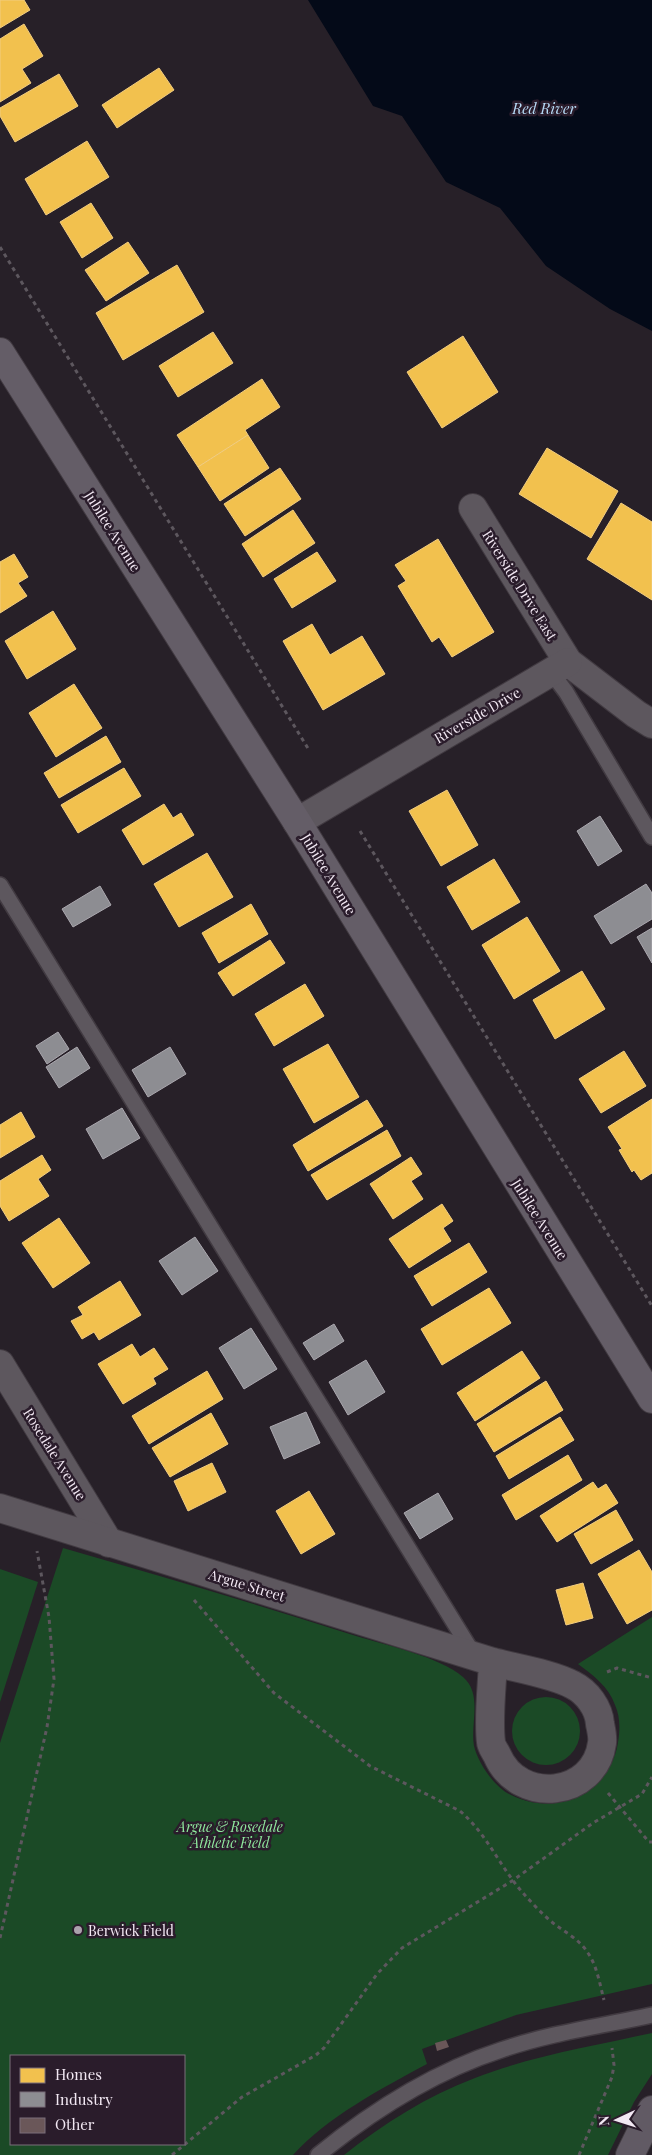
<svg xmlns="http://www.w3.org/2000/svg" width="652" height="2155" font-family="'Playfair Display',serif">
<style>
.green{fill:#1b4a26;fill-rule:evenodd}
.water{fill:#040a18}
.homes{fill:#f2c14e;stroke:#f2cd80}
.industry{fill:#8d8d92;stroke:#aba8af}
.building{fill:#6a5759}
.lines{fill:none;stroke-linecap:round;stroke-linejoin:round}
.service-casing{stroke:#413a41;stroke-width:18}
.minor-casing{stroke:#413a41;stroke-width:30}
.secondary-casing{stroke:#413a41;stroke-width:30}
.primary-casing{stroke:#413a41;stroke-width:30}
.path{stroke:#5d575e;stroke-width:3;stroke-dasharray:4 4;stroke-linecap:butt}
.service{stroke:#5d575e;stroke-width:15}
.minor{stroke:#5d575e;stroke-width:28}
.secondary{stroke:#645d67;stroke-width:28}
.primary{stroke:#615a64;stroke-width:28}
.poi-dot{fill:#aba2ac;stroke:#2a1c2b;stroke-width:2}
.labels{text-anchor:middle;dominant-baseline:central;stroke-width:5;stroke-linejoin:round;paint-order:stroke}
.street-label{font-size:14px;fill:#f2e8f3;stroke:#2a1c2b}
.park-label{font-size:14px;font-style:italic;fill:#8fe89d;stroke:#2a1c2b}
.poi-label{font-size:14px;fill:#f2e8f3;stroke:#2a1c2b;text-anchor:start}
.water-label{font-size:15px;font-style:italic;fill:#b8dcf8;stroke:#2a1c2b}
</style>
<rect width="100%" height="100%" fill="#272028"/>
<!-- green -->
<g class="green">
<path d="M 63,1548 C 161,1576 259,1605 356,1636 C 386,1645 440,1657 463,1677 C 483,1694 470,1724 474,1746 C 478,1763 495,1788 511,1795 C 555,1817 605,1795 617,1748 C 620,1734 621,1718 615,1705 C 609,1687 593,1675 578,1664 L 652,1617 L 652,1984 L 516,2015 L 422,2049 L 427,2064 C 382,2088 326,2118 293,2155 L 0,2155 L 0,1743 ZM 11,2056 L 184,2056 L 184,2144 L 11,2144 Z"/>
<polygon points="0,1569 38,1582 0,1702"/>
<circle cx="546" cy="1731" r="34"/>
<path d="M 652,2033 L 652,2074 L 634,2102 L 608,2155 L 344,2155 C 383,2124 427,2096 475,2078 C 531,2056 593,2046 652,2033 Z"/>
</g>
<!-- water -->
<polygon class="water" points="308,0 652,0 652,331 610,309 546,266 500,208 446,182 402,116 373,106"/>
<!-- homes -->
<g class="homes">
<polygon points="0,0 24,0 30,10 0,28"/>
<polygon points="24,24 43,56 22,69 31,83 0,102 0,39"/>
<polygon points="159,68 174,90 117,128 102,105"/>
<polygon points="59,74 78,106 15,142 0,116 0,108"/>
<polygon points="87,141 109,177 46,215 25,179"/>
<polygon points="91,203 113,238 82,258 60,222"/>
<polygon points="128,242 149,273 106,301 85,270"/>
<polygon points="177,265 204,312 123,360 96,313"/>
<polygon points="213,332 233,363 178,397 159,366"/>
<polygon points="463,336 498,392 442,428 407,372"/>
<polygon points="262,379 280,407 245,430 248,435 198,467 177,435"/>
<polygon points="248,435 269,468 220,501 198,467"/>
<polygon points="547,448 618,491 591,538 519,494"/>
<polygon points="280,468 301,499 245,536 224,504"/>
<polygon points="621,503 652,522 652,600 587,559"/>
<polygon points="293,510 315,543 263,577 242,544"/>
<polygon points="438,539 494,632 452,657 439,637 432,642 398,586 406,581 395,565"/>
<polygon points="317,552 336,581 292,608 274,579"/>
<polygon points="14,554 28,577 18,583 27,596 0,613 0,562"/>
<polygon points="53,611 76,649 27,679 5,641"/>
<polygon points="312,624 330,655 362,636 385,674 323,710 283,641"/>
<polygon points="74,684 102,728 56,757 29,713"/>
<polygon points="106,736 121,762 59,798 44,773"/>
<polygon points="124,768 141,796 78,833 61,805"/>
<polygon points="447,790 478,845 441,866 409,811"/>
<polygon points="164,804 173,818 181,813 194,835 143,865 122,830"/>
<polygon points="207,853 233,897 179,927 154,884"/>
<polygon points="494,859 520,902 472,930 447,887"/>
<polygon points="251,904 268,934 219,963 202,933"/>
<polygon points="527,917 560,971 514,999 482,945"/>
<polygon points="270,940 285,963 233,996 218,973"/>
<polygon points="582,971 605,1009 555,1039 533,1000"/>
<polygon points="305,984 324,1016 274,1046 255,1014"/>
<polygon points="328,1044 359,1097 314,1123 283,1069"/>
<polygon points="624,1051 646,1086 601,1113 579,1079"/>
<polygon points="652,1099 652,1173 641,1180 634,1170 632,1172 619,1150 622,1149 608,1127"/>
<polygon points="367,1100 383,1126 308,1171 293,1145"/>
<polygon points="21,1112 35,1137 0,1158 0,1125"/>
<polygon points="387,1130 401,1156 327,1200 311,1175"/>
<polygon points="42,1155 51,1170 38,1179 49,1196 9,1221 0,1206 0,1181"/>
<polygon points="411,1157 422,1174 411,1181 423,1199 393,1219 370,1184"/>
<polygon points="442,1204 453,1221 443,1228 451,1241 409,1268 389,1239"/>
<polygon points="59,1218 90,1263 53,1288 22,1243"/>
<polygon points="469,1243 487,1272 432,1306 414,1276"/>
<polygon points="120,1281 141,1315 99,1340 94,1332 82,1339 71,1321 83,1315 78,1307"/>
<polygon points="489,1288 511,1323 442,1365 421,1329"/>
<polygon points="132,1344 140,1357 154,1348 168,1369 153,1378 156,1384 123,1404 98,1364"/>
<polygon points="522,1351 540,1378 475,1421 457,1393"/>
<polygon points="207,1371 223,1399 149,1444 132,1416"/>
<polygon points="546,1381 563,1410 494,1452 477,1424"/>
<polygon points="211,1413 228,1444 170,1477 152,1448"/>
<polygon points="560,1417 574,1440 509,1479 496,1456"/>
<polygon points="568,1455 582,1480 516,1520 502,1495"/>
<polygon points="212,1463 226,1492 188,1511 174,1481"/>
<polygon points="593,1482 598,1489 606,1484 618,1503 557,1542 540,1516"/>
<polygon points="309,1491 335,1534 301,1554 276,1511"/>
<polygon points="616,1510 633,1540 591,1564 574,1534"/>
<polygon points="639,1550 652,1572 652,1610 627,1624 598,1574"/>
<polygon points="583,1583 593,1618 566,1625 556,1590"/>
</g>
<!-- industry -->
<g class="industry">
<polygon points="600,816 622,851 598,866 577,831"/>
<polygon points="646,884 652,893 652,919 611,944 594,916"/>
<polygon points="100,886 111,905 73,927 62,909"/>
<polygon points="652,928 652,963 637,937"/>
<polygon points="58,1032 69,1049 47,1064 36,1046"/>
<polygon points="77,1047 90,1068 59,1088 46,1067"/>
<polygon points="170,1047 186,1074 148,1097 132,1070"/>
<polygon points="122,1108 140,1138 103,1159 86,1129"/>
<polygon points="195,1237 218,1271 182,1295 159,1261"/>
<polygon points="334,1324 344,1341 314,1360 303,1343"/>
<polygon points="251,1328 277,1369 244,1389 219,1348"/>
<polygon points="366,1360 385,1392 348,1415 329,1382"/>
<polygon points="306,1412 320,1443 284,1459 270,1427"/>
<polygon points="438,1493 453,1519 420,1539 404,1513"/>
</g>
<!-- building -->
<polygon class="building" points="446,2040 449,2047 437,2051 435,2043"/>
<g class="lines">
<defs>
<g id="service">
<polyline points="551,672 566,692 652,837"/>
<polyline points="0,885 474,1655"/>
<path d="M 318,2155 C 372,2111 433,2072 501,2050 C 550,2033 602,2026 652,2015"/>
</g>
<g id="minor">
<polyline points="473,508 568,662 636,714 652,724"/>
<polyline points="297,822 568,662"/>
<polyline points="0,1364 109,1543"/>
<path d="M 0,1508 L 493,1662 C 516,1668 553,1674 573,1685 C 587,1692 599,1708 600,1724 C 601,1729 603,1737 602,1743 C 595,1797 519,1806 497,1755 C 495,1751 491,1746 491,1742 C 488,1719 492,1686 493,1662"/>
</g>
<polyline id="secondary" points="0,352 297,822 652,1399"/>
<polyline id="primary" points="630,2155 652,2110"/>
</defs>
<!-- service casing -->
<use href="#service" class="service-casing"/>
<!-- minor casing -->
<use href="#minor" class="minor-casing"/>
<!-- secondary casing -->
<use href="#secondary" class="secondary-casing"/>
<!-- primary casing -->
<use href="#primary" class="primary-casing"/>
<!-- path -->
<g class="path">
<polyline points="0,247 309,750"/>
<polyline points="360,831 652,1306"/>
<path d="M 194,1600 L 274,1693 L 370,1766 L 460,1811 C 487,1834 500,1867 523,1893 C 532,1903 542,1914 553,1923 C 565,1932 580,1940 588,1953 C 597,1966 600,1985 604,2000"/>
<polyline points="607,1672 617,1668 652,1678"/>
<polyline points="608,1793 649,1842 652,1842"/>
<polyline points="0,1938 47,1727 54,1679 49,1617 37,1551"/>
<polyline points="172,2155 242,2097 316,2055 324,2048 377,1974 402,1948 512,1881 593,1823 642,1794 652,1777"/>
<polyline points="579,2155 612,2077 614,2065 612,2048"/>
</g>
<!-- service -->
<use href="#service" class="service"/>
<!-- minor -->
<use href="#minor" class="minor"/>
<!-- secondary -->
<use href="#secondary" class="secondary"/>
<!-- primary -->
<use href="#primary" class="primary"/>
</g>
<!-- markers -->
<circle class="poi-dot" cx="78" cy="1930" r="5"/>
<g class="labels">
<!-- street labels -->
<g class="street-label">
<text transform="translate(113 531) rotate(58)">Jubilee Avenue</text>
<text transform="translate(520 585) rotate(58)">Riverside Drive East</text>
<text transform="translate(477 715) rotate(-30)">Riverside Drive</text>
<text transform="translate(329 874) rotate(59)">Jubilee Avenue</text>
<text transform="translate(540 1219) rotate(58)">Jubilee Avenue</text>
<text transform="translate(55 1454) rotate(58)">Rosedale Avenue</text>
<text transform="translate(247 1585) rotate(17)">Argue Street</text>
</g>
<!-- park labels -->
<g class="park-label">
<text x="230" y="1826">Argue &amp; Rosedale<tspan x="230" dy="16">Athletic Field</tspan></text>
</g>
<!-- poi labels -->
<g class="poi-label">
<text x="88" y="1930">Berwick Field</text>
</g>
<!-- water labels -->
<g class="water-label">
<text x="544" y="108">Red River</text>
</g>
</g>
<!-- legend -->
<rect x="10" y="2055" width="175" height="90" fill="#2a1c2b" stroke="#7a6e7b"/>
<rect x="20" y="2068" width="25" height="15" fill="#f2c14e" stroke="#7a6e7b"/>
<text x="55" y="2080" font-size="15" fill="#f2e8f3">Homes</text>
<rect x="20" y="2092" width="25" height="15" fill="#8d8d92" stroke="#7a6e7b"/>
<text x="55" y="2105" font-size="15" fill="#f2e8f3">Industry</text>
<rect x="20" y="2118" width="25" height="15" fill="#6a5759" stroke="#7a6e7b"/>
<text x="55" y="2130" font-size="15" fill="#f2e8f3">Other</text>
<!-- north arrow -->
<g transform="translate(617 2120) rotate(266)" stroke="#2a1c2b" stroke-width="4" paint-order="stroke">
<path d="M0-4L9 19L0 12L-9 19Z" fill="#f2e8f3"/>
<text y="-8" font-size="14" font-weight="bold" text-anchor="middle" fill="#f2e8f3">N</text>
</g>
</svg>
